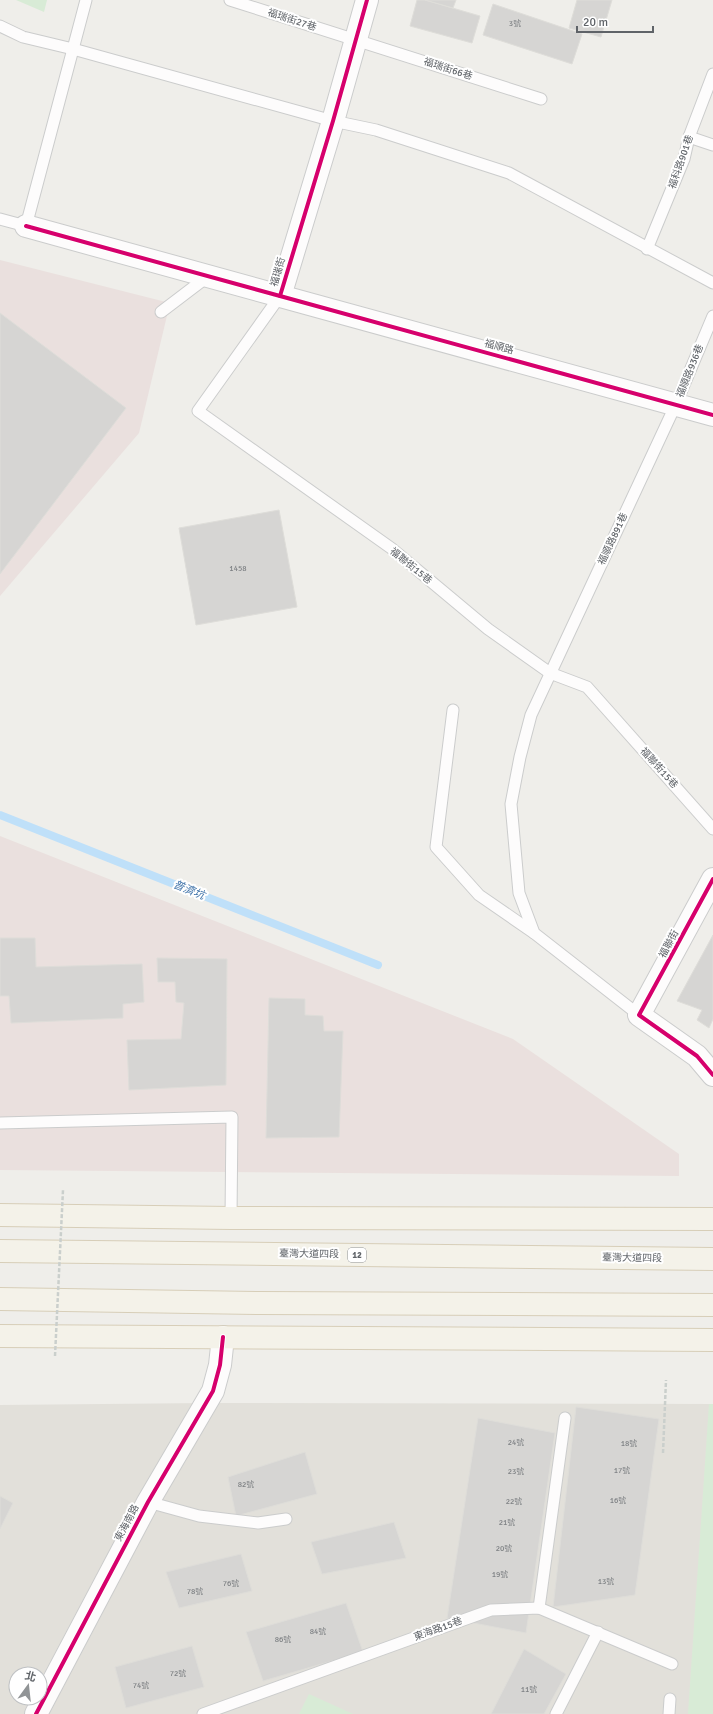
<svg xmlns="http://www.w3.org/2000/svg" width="713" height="1714" font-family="Signika,'Noto Sans TC',sans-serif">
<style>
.education{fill:#e2e0da;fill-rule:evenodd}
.medical{fill:#eae0de}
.green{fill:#d8ebd6}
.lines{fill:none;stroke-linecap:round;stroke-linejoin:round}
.stream{stroke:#bfe0f9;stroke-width:8}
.building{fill:#d6d5d3;stroke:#deddd9}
.lane-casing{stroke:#cbcccc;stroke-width:13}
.street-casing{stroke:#cbcccc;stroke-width:24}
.primary-casing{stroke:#d7ceb8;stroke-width:24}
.path{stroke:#cacfcc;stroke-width:2.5;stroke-dasharray:4 2;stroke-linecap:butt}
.lane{stroke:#fdfcfc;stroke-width:11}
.street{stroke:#fdfcfc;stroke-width:22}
.primary{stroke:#f4f2e9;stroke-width:22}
.path-bridge{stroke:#cacfcc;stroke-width:2.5;stroke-dasharray:4 2;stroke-linecap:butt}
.cycleway-casing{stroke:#fff;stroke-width:6}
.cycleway{stroke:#d6006c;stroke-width:4}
.labels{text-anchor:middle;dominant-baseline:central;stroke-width:4;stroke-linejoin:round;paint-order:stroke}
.number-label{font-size:8px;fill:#7e8184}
.shield{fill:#fff;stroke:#8f9295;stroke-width:1}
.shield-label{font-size:9px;font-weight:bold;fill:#5f6368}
.street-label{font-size:10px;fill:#5f6368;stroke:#fff}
.water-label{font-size:11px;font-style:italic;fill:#4174aa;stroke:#fff}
</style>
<rect width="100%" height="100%" fill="#efeeea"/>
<!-- education -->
<path class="education" d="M 206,1403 L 713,1404 L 713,1714 L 0,1714 L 0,1405 ZM 16,1674 L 40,1674 L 40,1698 L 16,1698 Z"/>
<!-- medical -->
<g class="medical">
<polygon points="0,260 170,303 139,433 0,596"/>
<polygon points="0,836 513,1039 679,1154 679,1176 0,1170"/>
</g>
<!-- green -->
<g class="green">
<polygon points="16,0 47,0 44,12"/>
<polygon points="709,1404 713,1404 713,1714 688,1714"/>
<polygon points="309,1694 353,1714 299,1714"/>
</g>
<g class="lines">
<!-- stream -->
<polyline class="stream" points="0,815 378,965"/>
</g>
<!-- building -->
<g class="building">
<polygon points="417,0 425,0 480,16 472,43 410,26"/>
<polygon points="425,0 456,0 453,8"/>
<polygon points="577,0 612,0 601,37 569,28"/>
<polygon points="493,4 582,34 572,64 483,35"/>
<polygon points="0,313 126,408 0,574"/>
<polygon points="279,510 297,607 196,625 179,528"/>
<polygon points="713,935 713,1019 709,1028 697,1020 702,1010 677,1001"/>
<polygon points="0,938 35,938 36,967 142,964 144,1002 123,1004 123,1018 11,1023 9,996 0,996"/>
<polygon points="157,958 227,959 226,1085 129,1090 127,1040 181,1039 184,1003 176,1002 175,982 158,982"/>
<polygon points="269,998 305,999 305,1015 323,1016 324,1031 343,1031 339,1137 266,1138"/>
<polygon points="576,1407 659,1419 635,1595 553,1607"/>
<polygon points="478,1418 555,1433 526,1633 447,1618"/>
<polygon points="305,1452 317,1494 236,1516 228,1477"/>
<polygon points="0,1496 13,1503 0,1529"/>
<polygon points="394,1522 406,1558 322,1574 311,1542"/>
<polygon points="241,1554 252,1591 179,1608 166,1572"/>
<polygon points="346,1603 363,1652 263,1681 246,1632"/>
<polygon points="192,1646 204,1687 126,1708 115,1667"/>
<polygon points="524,1649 566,1674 544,1714 491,1714"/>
</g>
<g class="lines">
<defs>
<g id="lane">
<polyline points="230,0 541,99"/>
<polyline points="0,26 23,37 73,49 333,121 376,130 509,173 713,283"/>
<polyline points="689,137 713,145"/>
<polyline points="0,219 26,226 86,0"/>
<polyline points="647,249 684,159 689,137 713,74"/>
<polyline points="280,296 198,411 391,548 488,629 550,673 587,687 713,829"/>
<polyline points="161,312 207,277"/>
<polyline points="453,710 436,847 479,895 534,933"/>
<polyline points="639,1015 534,933 519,893 511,804 520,757 531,715 676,404 713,316"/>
<polyline points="0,1123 232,1117 231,1218"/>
<polyline points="148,1502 199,1516 258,1523 286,1519"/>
<polyline points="539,1608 565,1418"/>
<polyline points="203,1714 491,1610 539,1608 672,1664"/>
<polyline points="556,1714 598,1632"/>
<polyline points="669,1714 670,1699"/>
</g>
<g id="street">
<polyline points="26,226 280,296 333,121 367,0"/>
<polyline points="280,296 713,415"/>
<polyline points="713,879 639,1015 697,1056 713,1075"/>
<polyline points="36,1714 148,1502 213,1391 220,1365 223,1337"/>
</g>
<g id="primary">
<polyline points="0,1215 231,1218 713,1219"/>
<polyline points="0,1251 713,1259"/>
<polyline points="0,1299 260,1303 713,1305"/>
<polyline points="0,1336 713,1340"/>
</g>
</defs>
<!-- lane casing -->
<use href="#lane" class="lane-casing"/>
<!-- street casing -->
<use href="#street" class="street-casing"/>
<!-- primary casing -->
<use href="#primary" class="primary-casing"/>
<!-- path -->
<polyline class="path" points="663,1453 666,1380"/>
<!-- lane -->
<use href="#lane" class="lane"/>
<!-- street -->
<use href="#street" class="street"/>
<!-- primary -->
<use href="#primary" class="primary"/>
<!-- path-bridge -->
<polyline class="path-bridge" points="55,1356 63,1190"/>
<defs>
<g id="cycleway">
<polyline points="26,226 280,296 333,121 367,0"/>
<polyline points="280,296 713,415"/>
<polyline points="713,879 639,1015 697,1056 713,1075"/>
<polyline points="36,1714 148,1502 213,1391 220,1365 223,1337"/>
</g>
</defs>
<!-- cycleway casing -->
<use href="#cycleway" class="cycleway-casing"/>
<!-- cycleway -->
<use href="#cycleway" class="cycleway"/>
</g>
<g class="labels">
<!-- number labels -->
<g class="number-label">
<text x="515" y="23">3號</text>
<text x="238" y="568">1458</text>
<text x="516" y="1442">24號</text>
<text x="629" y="1443">18號</text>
<text x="622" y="1470">17號</text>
<text x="516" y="1471">23號</text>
<text x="246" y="1484">82號</text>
<text x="618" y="1500">16號</text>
<text x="514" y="1501">22號</text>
<text x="507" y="1522">21號</text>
<text x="504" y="1548">20號</text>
<text x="500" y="1574">19號</text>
<text x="606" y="1581">13號</text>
<text x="231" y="1583">76號</text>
<text x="195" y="1591">78號</text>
<text x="318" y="1631">84號</text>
<text x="283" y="1639">86號</text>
<text x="178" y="1673">72號</text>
<text x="141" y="1685">74號</text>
<text x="529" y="1689">11號</text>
</g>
<!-- shield labels -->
<rect class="shield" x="348" y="1248" width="18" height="14" rx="3"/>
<g class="shield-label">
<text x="357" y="1255">12</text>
</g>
<!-- street labels -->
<g class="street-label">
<text transform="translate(292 20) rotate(18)">福瑞街27巷</text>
<text transform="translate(448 69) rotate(18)">福瑞街66巷</text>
<text transform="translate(681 162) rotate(-71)">福科路901巷</text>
<text transform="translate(278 272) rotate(-74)">福瑞街</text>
<text transform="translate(499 347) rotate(15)">福順路</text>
<text transform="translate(690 371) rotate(-68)">福順路936巷</text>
<text transform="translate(613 539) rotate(-65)">福順路891巷</text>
<text transform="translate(411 566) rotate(39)">福聯街15巷</text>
<text transform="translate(659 768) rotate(48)">福聯街15巷</text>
<text transform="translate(669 944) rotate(-62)">福聯街</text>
<text transform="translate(309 1254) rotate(1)">臺灣大道四段</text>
<text transform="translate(632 1258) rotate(1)">臺灣大道四段</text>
<text transform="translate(127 1523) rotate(-62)">東海南路</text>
<text transform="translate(438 1629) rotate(-20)">東海路15巷</text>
</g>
<!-- water labels -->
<g class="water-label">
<text transform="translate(189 890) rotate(22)">普濟坑</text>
</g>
</g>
<!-- north arrow -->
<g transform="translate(28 1686) rotate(15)"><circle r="19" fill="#ffffff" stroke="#bfc1c3"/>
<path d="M0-3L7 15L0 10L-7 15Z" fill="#919496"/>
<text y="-6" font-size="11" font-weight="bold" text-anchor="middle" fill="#5f6368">北</text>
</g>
<!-- scale -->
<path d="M577 26v6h76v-6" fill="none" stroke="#5f6368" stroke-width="2"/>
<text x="583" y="26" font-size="12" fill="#5f6368" stroke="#ffffff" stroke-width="3" paint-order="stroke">20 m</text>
</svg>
